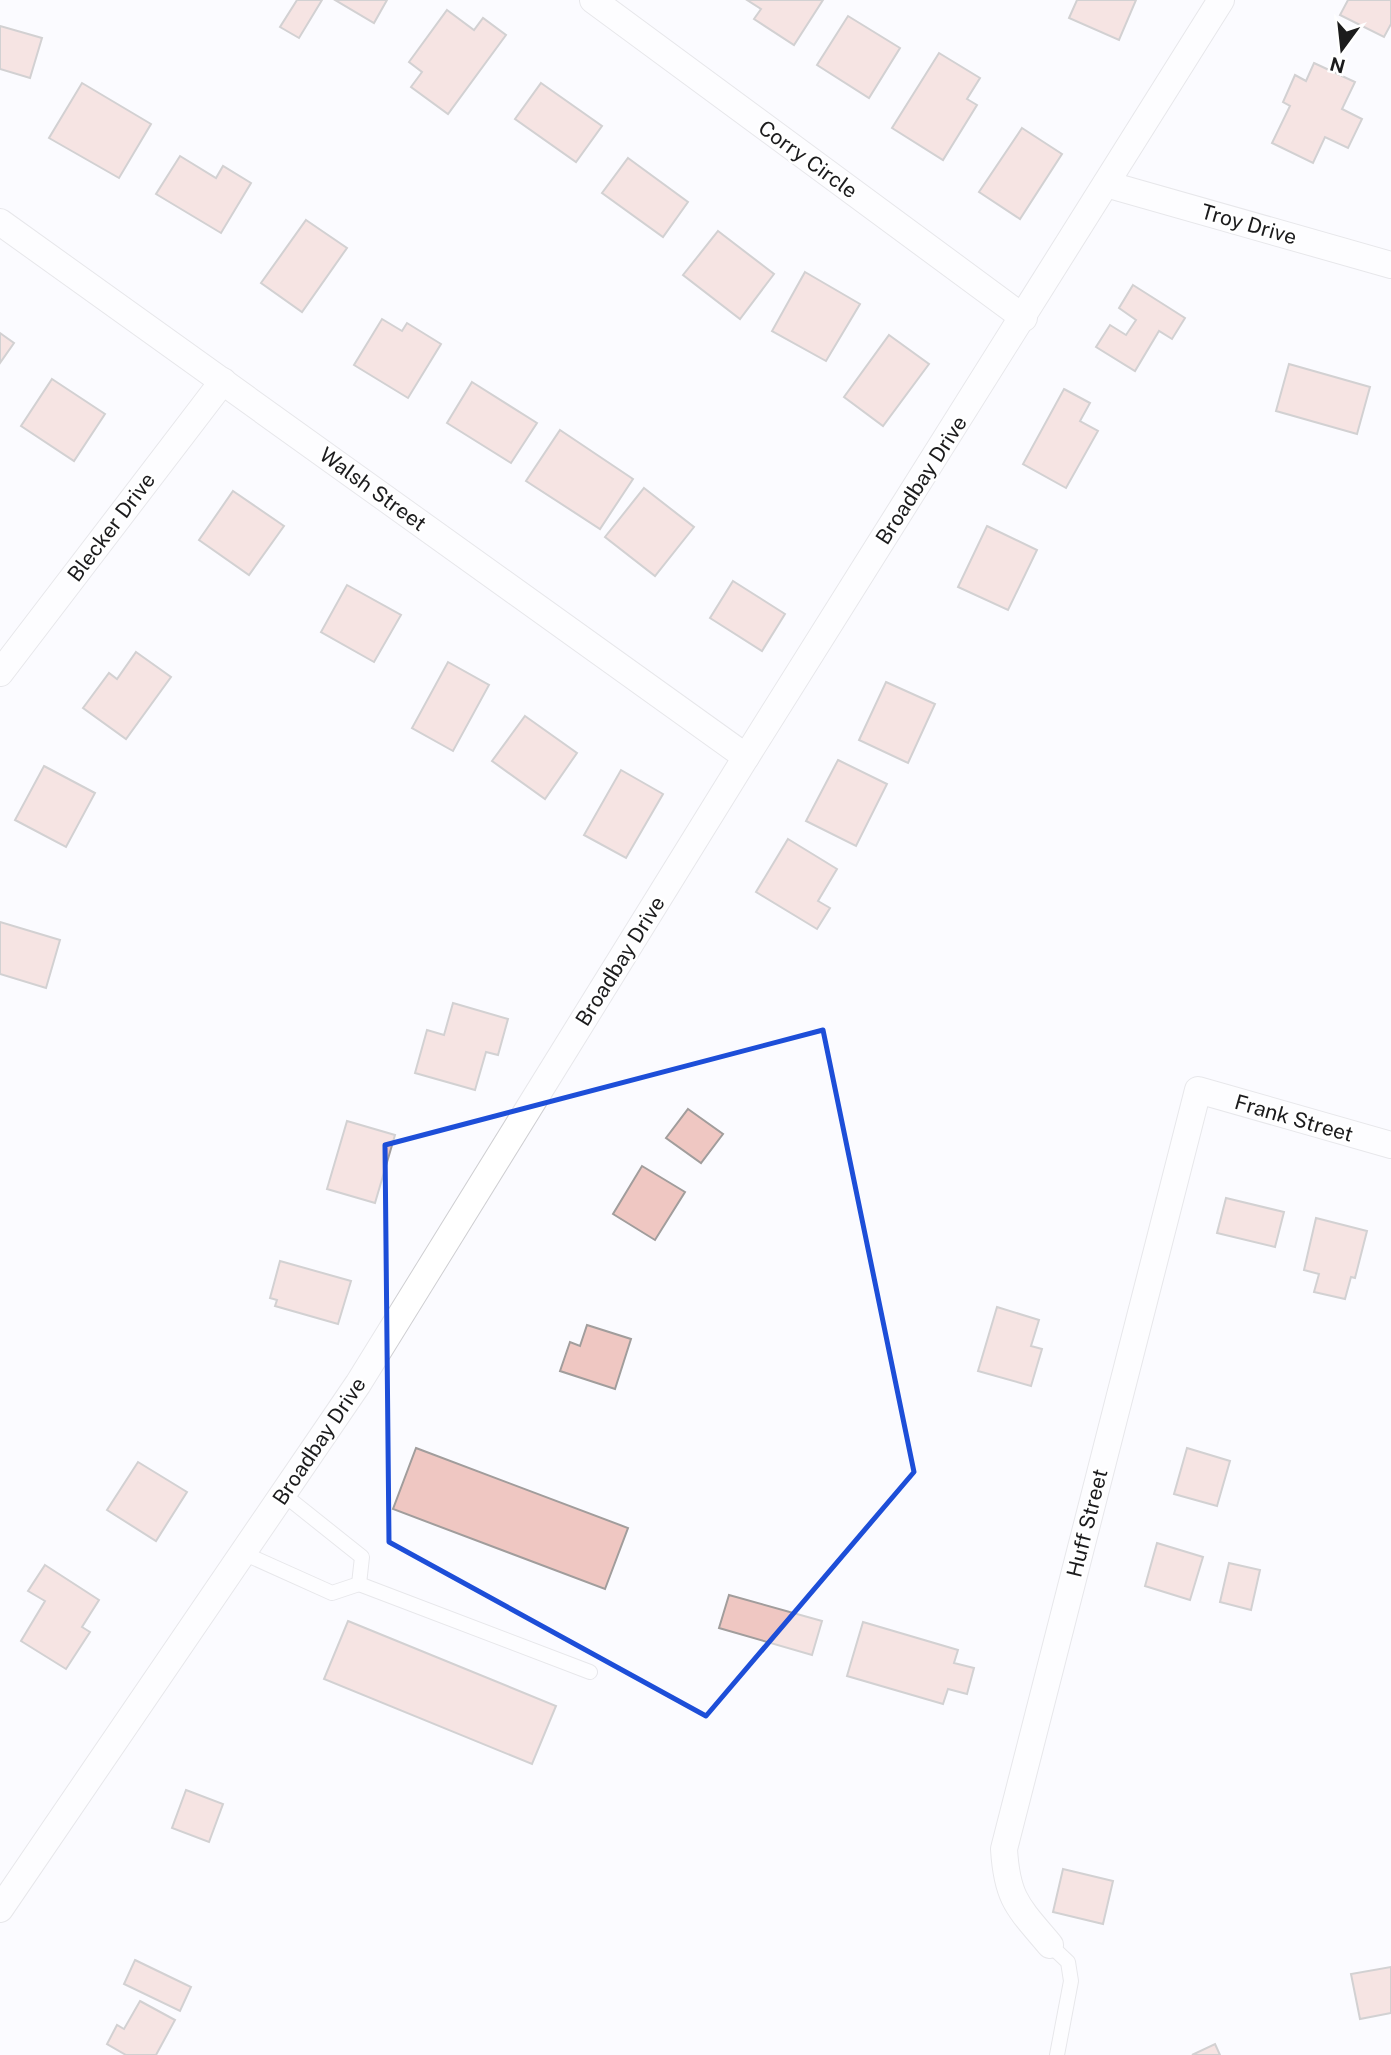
<svg xmlns="http://www.w3.org/2000/svg" width="1391" height="2055" font-family="'Public Sans',sans-serif">
<style>
.building{fill:#efc7c2;stroke:#a19d9c;stroke-width:2}
.lines{fill:none;stroke-linecap:round;stroke-linejoin:round}
.lane-casing{stroke:#cfcfd2;stroke-width:16}
.street-casing{stroke:#cfcfd2;stroke-width:28}
.lane{stroke:#fff;stroke-width:14}
.street{stroke:#fff;stroke-width:26}
.marked{fill:none;stroke:#1d4ed8;stroke-width:5;stroke-linejoin:round}
.labels{text-anchor:middle;dominant-baseline:central;stroke-width:5;stroke-linejoin:round;paint-order:stroke}
.street-label{font-size:21px;fill:#1b1b1c;stroke:#fff}
</style>
<rect width="100%" height="100%" fill="#fbfbff"/>
<!-- building -->
<g class="building">
<polygon points="297,0 322,0 299,38 280,27"/>
<polygon points="335,0 387,0 374,23"/>
<polygon points="747,0 823,0 794,45 754,19 761,9"/>
<polygon points="1077,0 1136,0 1119,40 1069,18"/>
<polygon points="1348,0 1391,0 1391,24 1384,37 1340,15"/>
<polygon points="447,10 474,30 483,18 506,35 448,114 411,87 422,72 409,62"/>
<polygon points="848,16 900,48 869,98 817,65"/>
<polygon points="0,26 42,38 30,78 0,69"/>
<polygon points="939,53 980,78 967,99 977,105 943,160 892,128"/>
<polygon points="1314,63 1355,82 1342,109 1362,119 1348,148 1325,137 1313,163 1272,143 1290,106 1283,102 1295,75 1306,81"/>
<polygon points="82,83 151,124 119,178 49,138"/>
<polygon points="541,83 602,126 576,162 515,119"/>
<polygon points="1022,128 1062,154 1020,219 979,192"/>
<polygon points="180,156 216,178 223,166 251,183 221,233 156,194"/>
<polygon points="628,158 688,202 663,237 602,193"/>
<polygon points="306,220 347,248 302,312 261,283"/>
<polygon points="718,231 774,274 740,319 683,275"/>
<polygon points="805,272 860,304 826,361 772,331"/>
<polygon points="1133,285 1185,318 1172,339 1159,331 1135,371 1096,347 1110,325 1126,335 1136,320 1119,308"/>
<polygon points="382,319 402,331 407,323 441,344 408,398 354,365"/>
<polygon points="0,333 14,343 0,363"/>
<polygon points="889,335 929,364 883,426 844,397"/>
<polygon points="1289,364 1370,387 1357,434 1276,411"/>
<polygon points="52,379 105,414 74,461 21,426"/>
<polygon points="472,382 537,423 511,463 447,423"/>
<polygon points="1064,389 1090,403 1080,421 1098,431 1066,488 1023,464"/>
<polygon points="560,430 633,479 600,529 526,481"/>
<polygon points="644,488 694,527 655,576 605,537"/>
<polygon points="233,491 284,526 249,575 199,540"/>
<polygon points="987,526 1037,550 1008,610 958,587"/>
<polygon points="733,581 785,614 762,651 710,618"/>
<polygon points="347,585 401,615 374,662 321,632"/>
<polygon points="136,652 171,677 126,739 83,708 109,673 117,679"/>
<polygon points="448,662 489,685 453,751 412,728"/>
<polygon points="886,682 935,704 908,763 859,740"/>
<polygon points="525,716 577,753 545,799 492,761"/>
<polygon points="838,760 887,784 856,846 806,821"/>
<polygon points="44,766 95,793 66,847 15,820"/>
<polygon points="621,770 663,794 626,858 584,835"/>
<polygon points="788,839 837,869 818,901 830,908 817,929 756,892"/>
<polygon points="0,922 60,940 46,988 0,974"/>
<polygon points="453,1003 508,1019 498,1055 486,1052 475,1090 415,1073 427,1030 444,1035"/>
<polygon points="688,1109 723,1134 701,1163 666,1138"/>
<polygon points="347,1121 395,1135 375,1203 327,1189"/>
<polygon points="642,1166 685,1192 655,1240 613,1214"/>
<polygon points="1226,1198 1284,1212 1275,1247 1217,1233"/>
<polygon points="1316,1218 1367,1231 1355,1278 1351,1277 1345,1299 1314,1292 1319,1274 1304,1270"/>
<polygon points="280,1261 351,1281 338,1324 275,1306 277,1300 270,1298"/>
<polygon points="997,1307 1039,1320 1031,1346 1042,1349 1031,1386 978,1371"/>
<polygon points="587,1325 631,1339 615,1389 560,1371 570,1342 580,1346"/>
<polygon points="416,1448 628,1528 605,1589 393,1509"/>
<polygon points="1187,1448 1230,1461 1217,1506 1174,1494"/>
<polygon points="138,1462 187,1492 156,1541 107,1510"/>
<polygon points="1157,1543 1203,1557 1190,1600 1145,1586"/>
<polygon points="1229,1563 1260,1570 1251,1610 1220,1602"/>
<polygon points="45,1565 99,1600 82,1627 90,1632 66,1669 21,1641 45,1601 28,1591"/>
<polygon points="729,1595 822,1621 812,1655 719,1628"/>
<polygon points="348,1621 556,1706 532,1764 324,1679"/>
<polygon points="863,1622 958,1650 954,1663 974,1668 967,1694 948,1689 943,1704 847,1676"/>
<polygon points="186,1790 223,1804 209,1842 172,1828"/>
<polygon points="1063,1869 1113,1881 1103,1924 1053,1912"/>
<polygon points="135,1960 191,1987 180,2011 124,1984"/>
<polygon points="1391,1967 1391,2013 1360,2019 1351,1974"/>
<polygon points="140,2001 175,2020 156,2055 126,2055 107,2044 117,2025 124,2029"/>
<polygon points="1215,2044 1220,2055 1192,2055"/>
</g>
<g class="lines">
<defs>
<g id="lane">
<polyline points="243,1553 332,1593 359,1584 362,1557 283,1494"/>
<polyline points="359,1584 590,1672"/>
<polyline points="1050,1945 1068,1962 1071,1981 1057,2055"/>
</g>
<g id="street">
<polyline points="593,0 1024,318"/>
<polyline points="1106,184 1391,265"/>
<polyline points="0,222 746,757"/>
<polyline points="0,673 223,381"/>
<polyline points="0,1909 358,1384 746,757 1221,0"/>
<path d="M 1050,1945 C 1018,1907 1007,1899 1004,1849 L 1198,1090 L 1391,1145"/>
</g>
</defs>
<!-- lane casing -->
<use href="#lane" class="lane-casing"/>
<!-- street casing -->
<use href="#street" class="street-casing"/>
<!-- lane -->
<use href="#lane" class="lane"/>
<!-- street -->
<use href="#street" class="street"/>
</g>
<!-- marked area -->
<path d="M0 0H1391V2055H0ZM 823,1030 L 914,1472 L 706,1716 L 389,1542 L 385,1145 Z" fill="#fbfbff" fill-opacity=".55" fill-rule="evenodd"/>
<path class="marked" d="M 823,1030 L 914,1472 L 706,1716 L 389,1542 L 385,1145 Z"/>
<g class="labels">
<!-- street labels -->
<g class="street-label">
<text transform="translate(808 159) rotate(36)">Corry Circle</text>
<text transform="translate(1249 224) rotate(16)">Troy Drive</text>
<text transform="translate(921 480) rotate(-57)">Broadbay Drive</text>
<text transform="translate(373 489) rotate(36)">Walsh Street</text>
<text transform="translate(111 527) rotate(-53)">Blecker Drive</text>
<text transform="translate(620 961) rotate(-58)">Broadbay Drive</text>
<text transform="translate(1294 1118) rotate(16)">Frank Street</text>
<text transform="translate(319 1441) rotate(-56)">Broadbay Drive</text>
<text transform="translate(1087 1523) rotate(-76)">Huff Street</text>
</g>
</g>
<!-- north arrow -->
<g transform="translate(1342 49) rotate(195)" stroke="#ffffff" stroke-width="5" paint-order="stroke">
<path d="M0-5L12 26L0 18L-12 26Z" fill="#1b1b1c"/>
<text y="-10" font-size="19" font-weight="bold" text-anchor="middle" fill="#1b1b1c">N</text>
</g>
</svg>
